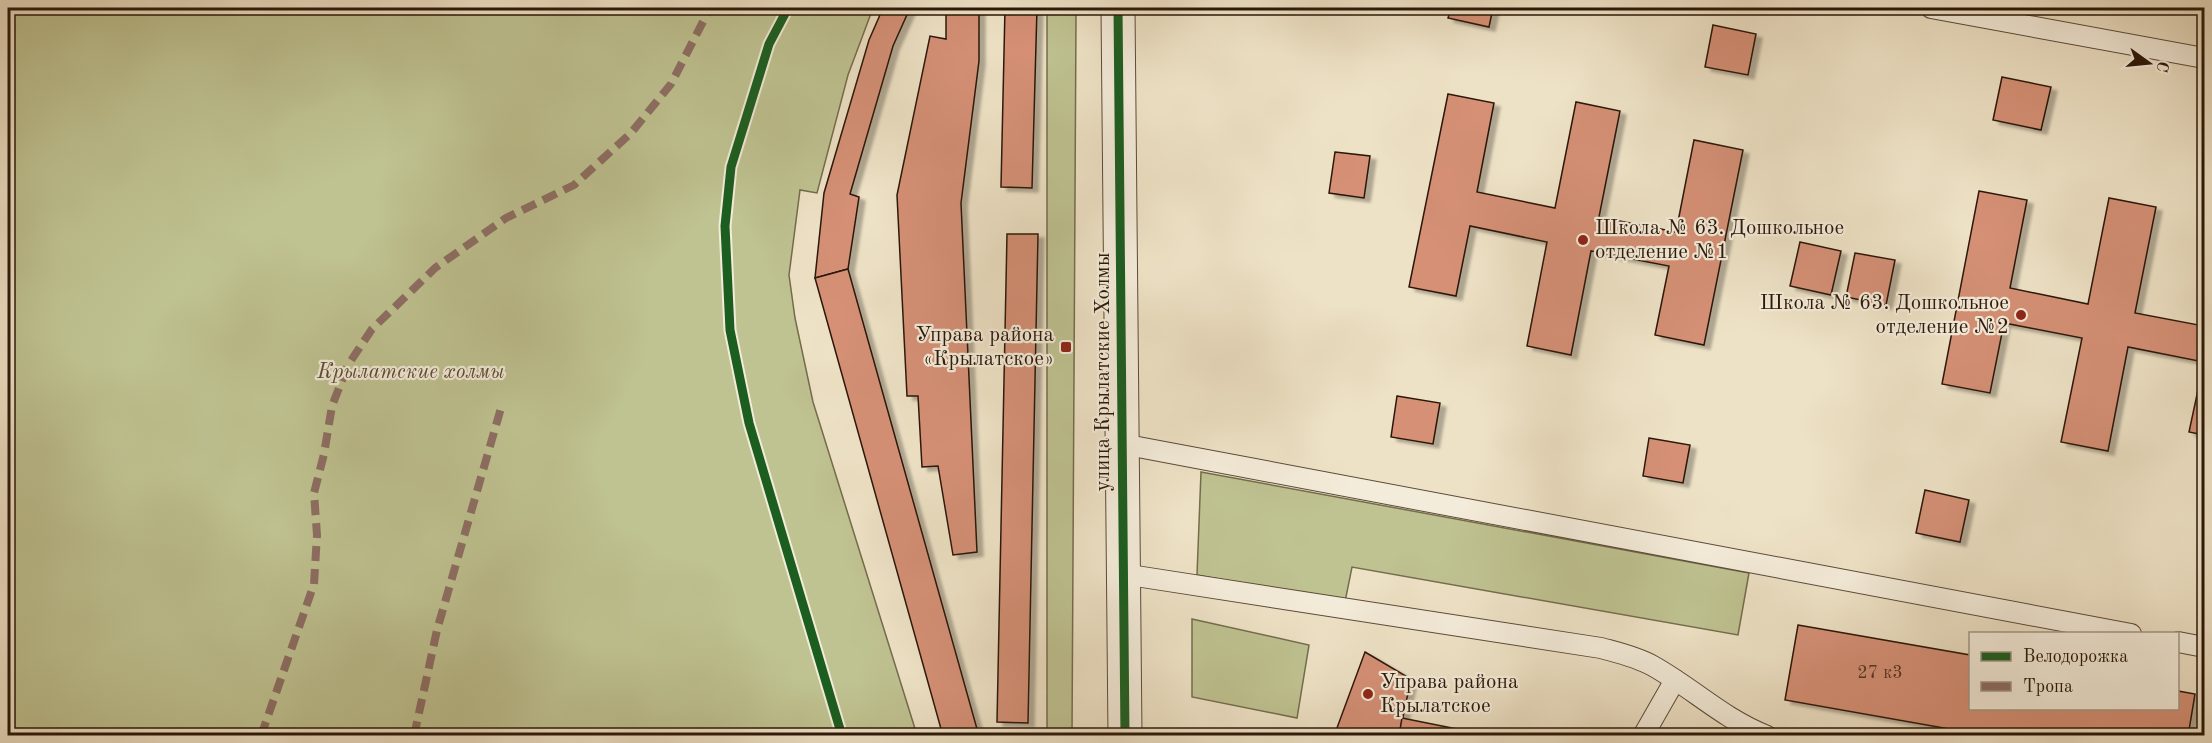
<svg xmlns="http://www.w3.org/2000/svg" width="2212" height="743" font-family="'Old Standard TT',serif">
<style>
.green{fill:#bfc291;stroke:#746c4d;stroke-width:1.5}
.building{fill:#d59076;stroke:#2a1709;stroke-width:1.5;filter:url(#shadow)}
.lines{fill:none;stroke-linecap:round;stroke-linejoin:round}
.service-casing{stroke:#5b4a38;stroke-width:22}
.tertiary-casing{stroke:#5b4a38;stroke-width:35}
.service{stroke:#f4ecda;stroke-width:20}
.tertiary{stroke:#f4ecda;stroke-width:33}
.quiet{stroke:#8d6e63;stroke-width:8;stroke-dasharray:15 8;stroke-linecap:butt}
.cycleway-casing{stroke:#f4ecda;stroke-width:13}
.cycleway{stroke:#1b5e20;stroke-width:9}
.poi-dot{fill:#8f2418;stroke:#f4ecda;stroke-width:2}
.labels{text-anchor:middle;dominant-baseline:central;stroke-width:4.5;stroke-linejoin:round;paint-order:stroke}
.number-label{font-size:18px;fill:#553524}
.poi-label{font-size:21px;fill:#2a1709;stroke:#f4ecda;text-anchor:start}
.park-label{font-size:21px;font-style:italic;fill:#574a32;stroke:#f4ecda}
.street-label{font-size:21px;fill:#2a1709;stroke:#f4ecda}
</style>
<defs>
<filter id="shadow"><feDropShadow dx="6" dy="4" stdDeviation="1.5" flood-color="#0004"/></filter>
</defs>
<rect width="100%" height="100%" fill="#eee2c6"/>
<filter id="stains"><feTurbulence type="fractalNoise" baseFrequency=".00333" numOctaves="4"/><feColorMatrix values="0 0 0 0 .2 0 0 0 0 .09 0 0 0 0 .02 0 0 0 .5 -.17"/></filter>
<radialGradient id="worn" r=".72"><stop offset=".6" stop-color="#630" stop-opacity="0"/><stop offset="1" stop-color="#630" stop-opacity=".3"/></radialGradient>
<!-- green -->
<g class="green">
<polygon points="8,8 873,8 848,75 817,193 800,190 789,275 795,318 813,402 917,735 8,735"/>
<polygon points="1047,8 1075,8 1076,17 1072,736 1047,735"/>
<polygon points="1201,472 1749,573 1738,635 1352,567 1345,602 1197,575"/>
<polygon points="1192,619 1309,645 1297,718 1192,697"/>
</g>
<!-- building -->
<g class="building">
<polygon points="883,8 910,8 893,46 850,194 859,197 848,269 815,278 824,193 869,40"/>
<polygon points="946,8 979,8 979,61 961,203 977,552 953,555 938,466 922,467 918,396 907,396 897,195 930,36 946,39"/>
<polygon points="1005,8 1037,8 1032,188 1001,187"/>
<polygon points="1451,8 1493,8 1489,27 1448,18"/>
<polygon points="1713,25 1756,34 1748,75 1705,67"/>
<polygon points="2002,77 2051,87 2041,130 1993,120"/>
<polygon points="1448,94 1494,103 1477,192 1555,208 1576,102 1620,111 1599,217 1676,232 1694,140 1743,150 1704,345 1655,335 1669,266 1591,251 1571,355 1527,346 1547,242 1470,226 1456,296 1409,287"/>
<polygon points="1335,152 1370,156 1364,198 1329,193"/>
<polygon points="1979,191 2027,200 2010,288 2088,304 2109,198 2156,207 2135,313 2204,326 2204,435 2189,432 2204,362 2128,347 2108,451 2061,442 2082,338 2004,323 1990,393 1942,384"/>
<polygon points="1007,234 1038,234 1028,723 997,722"/>
<polygon points="1800,242 1841,251 1831,295 1790,286"/>
<polygon points="1855,253 1895,260 1886,305 1846,297"/>
<polygon points="848,269 979,736 943,736 815,278"/>
<polygon points="1397,396 1440,403 1433,444 1391,437"/>
<polygon points="1649,438 1690,445 1683,483 1643,476"/>
<polygon points="1925,490 1969,500 1960,542 1916,533"/>
<polygon points="1798,625 1970,655 1970,708 2178,708 2178,691 2195,694 2188,736 1989,736 1785,700"/>
<polygon points="1365,652 1411,679 1399,736 1334,736"/>
<polygon points="1402,718 1487,735 1399,736"/>
</g>
<g class="lines">
<defs>
<g id="service">
<polyline points="1931,8 2204,58"/>
<polyline points="1122,444 2131,634"/>
<path d="M 1123,574 L 1601,648 C 1619,653 1637,657 1653,666 C 1694,689 1722,718 1767,736"/>
<polyline points="2178,642 2204,647"/>
<polyline points="1643,736 1675,680"/>
</g>
<polyline id="tertiary" points="1118,8 1125,736"/>
</defs>
<!-- service casing -->
<use href="#service" class="service-casing"/>
<!-- tertiary casing -->
<use href="#tertiary" class="tertiary-casing"/>
<!-- service -->
<use href="#service" class="service"/>
<!-- tertiary -->
<use href="#tertiary" class="tertiary"/>
<!-- quiet -->
<g class="quiet">
<polyline points="261,736 314,584 317,535 314,493 324,454 332,406 348,365 372,329 435,268 506,218 574,185 631,133 671,84 710,8"/>
<polyline points="414,736 437,630 501,408"/>
</g>
<defs>
<g id="cycleway">
<polyline points="788,8 769,44 731,167 725,226 730,330 749,423 842,736"/>
<polyline points="1118,8 1125,736"/>
</g>
</defs>
<!-- cycleway casing -->
<use href="#cycleway" class="cycleway-casing"/>
<!-- cycleway -->
<use href="#cycleway" class="cycleway"/>
</g>
<!-- markers -->
<g class="poi-dot">
<circle cx="1583" cy="240" r="6"/>
<circle cx="2021" cy="315" r="6"/>
<rect x="1060" y="341" width="12" height="12" rx="3"/>
<circle cx="1368" cy="694" r="6"/>
</g>
<g class="labels">
<!-- number labels -->
<g class="number-label">
<text x="1880" y="673">27 к3</text>
</g>
<!-- poi labels -->
<g class="poi-label">
<text x="1595" y="228">Школа № 63. Дошкольное<tspan x="1595" dy="24">отделение №1</tspan></text>
<text x="2009" y="303" text-anchor="end">Школа № 63. Дошкольное<tspan x="2009" dy="24">отделение №2</tspan></text>
<text x="1054" y="335" text-anchor="end">Управа района<tspan x="1054" dy="24">«Крылатское»</tspan></text>
<text x="1380" y="682">Управа района<tspan x="1380" dy="24">Крылатское</tspan></text>
</g>
<!-- park labels -->
<g class="park-label">
<text x="411" y="372">Крылатские холмы</text>
</g>
<!-- street labels -->
<g class="street-label">
<text transform="translate(1103 372) rotate(-90)">улица Крылатские Холмы</text>
</g>
</g>
<!-- margin -->
<rect width="2212" height="743" fill="none" stroke="#eee2c6" stroke-width="30"/>
<rect x="9" y="9" width="2194" height="725" fill="none" stroke="#2a1709" stroke-width="3"/>
<rect x="15" y="15" width="2182" height="713" fill="none" stroke="#2a1709" stroke-width="1.5"/>
<!-- legend -->
<rect x="1969" y="632" width="210" height="78" fill="#f4ecda" stroke="#a39786" stroke-width="1.5"/>
<rect x="1981" y="652" width="30" height="9" fill="#1b5e20" stroke="#a39786" stroke-width="1.5"/>
<text x="2023" y="662" font-size="18" fill="#2a1709">Велодорожка</text>
<rect x="1981" y="682" width="30" height="9" fill="#8d6e63" stroke="#a39786" stroke-width="1.5"/>
<text x="2023" y="692" font-size="18" fill="#2a1709">Тропа</text>
<!-- north arrow -->
<g transform="translate(2149 63) rotate(105)" stroke="#f4ecda" stroke-width="4.5" paint-order="stroke">
<path d="M0-4.5L10 22L0 15L-10 22Z" fill="#2a1709"/>
<text y="-9" font-size="16" font-weight="bold" text-anchor="middle" fill="#2a1709">С</text>
</g>
<rect width="100%" height="100%" filter="url(#stains)"/>
<rect width="100%" height="100%" fill="url(#worn)"/>
</svg>
